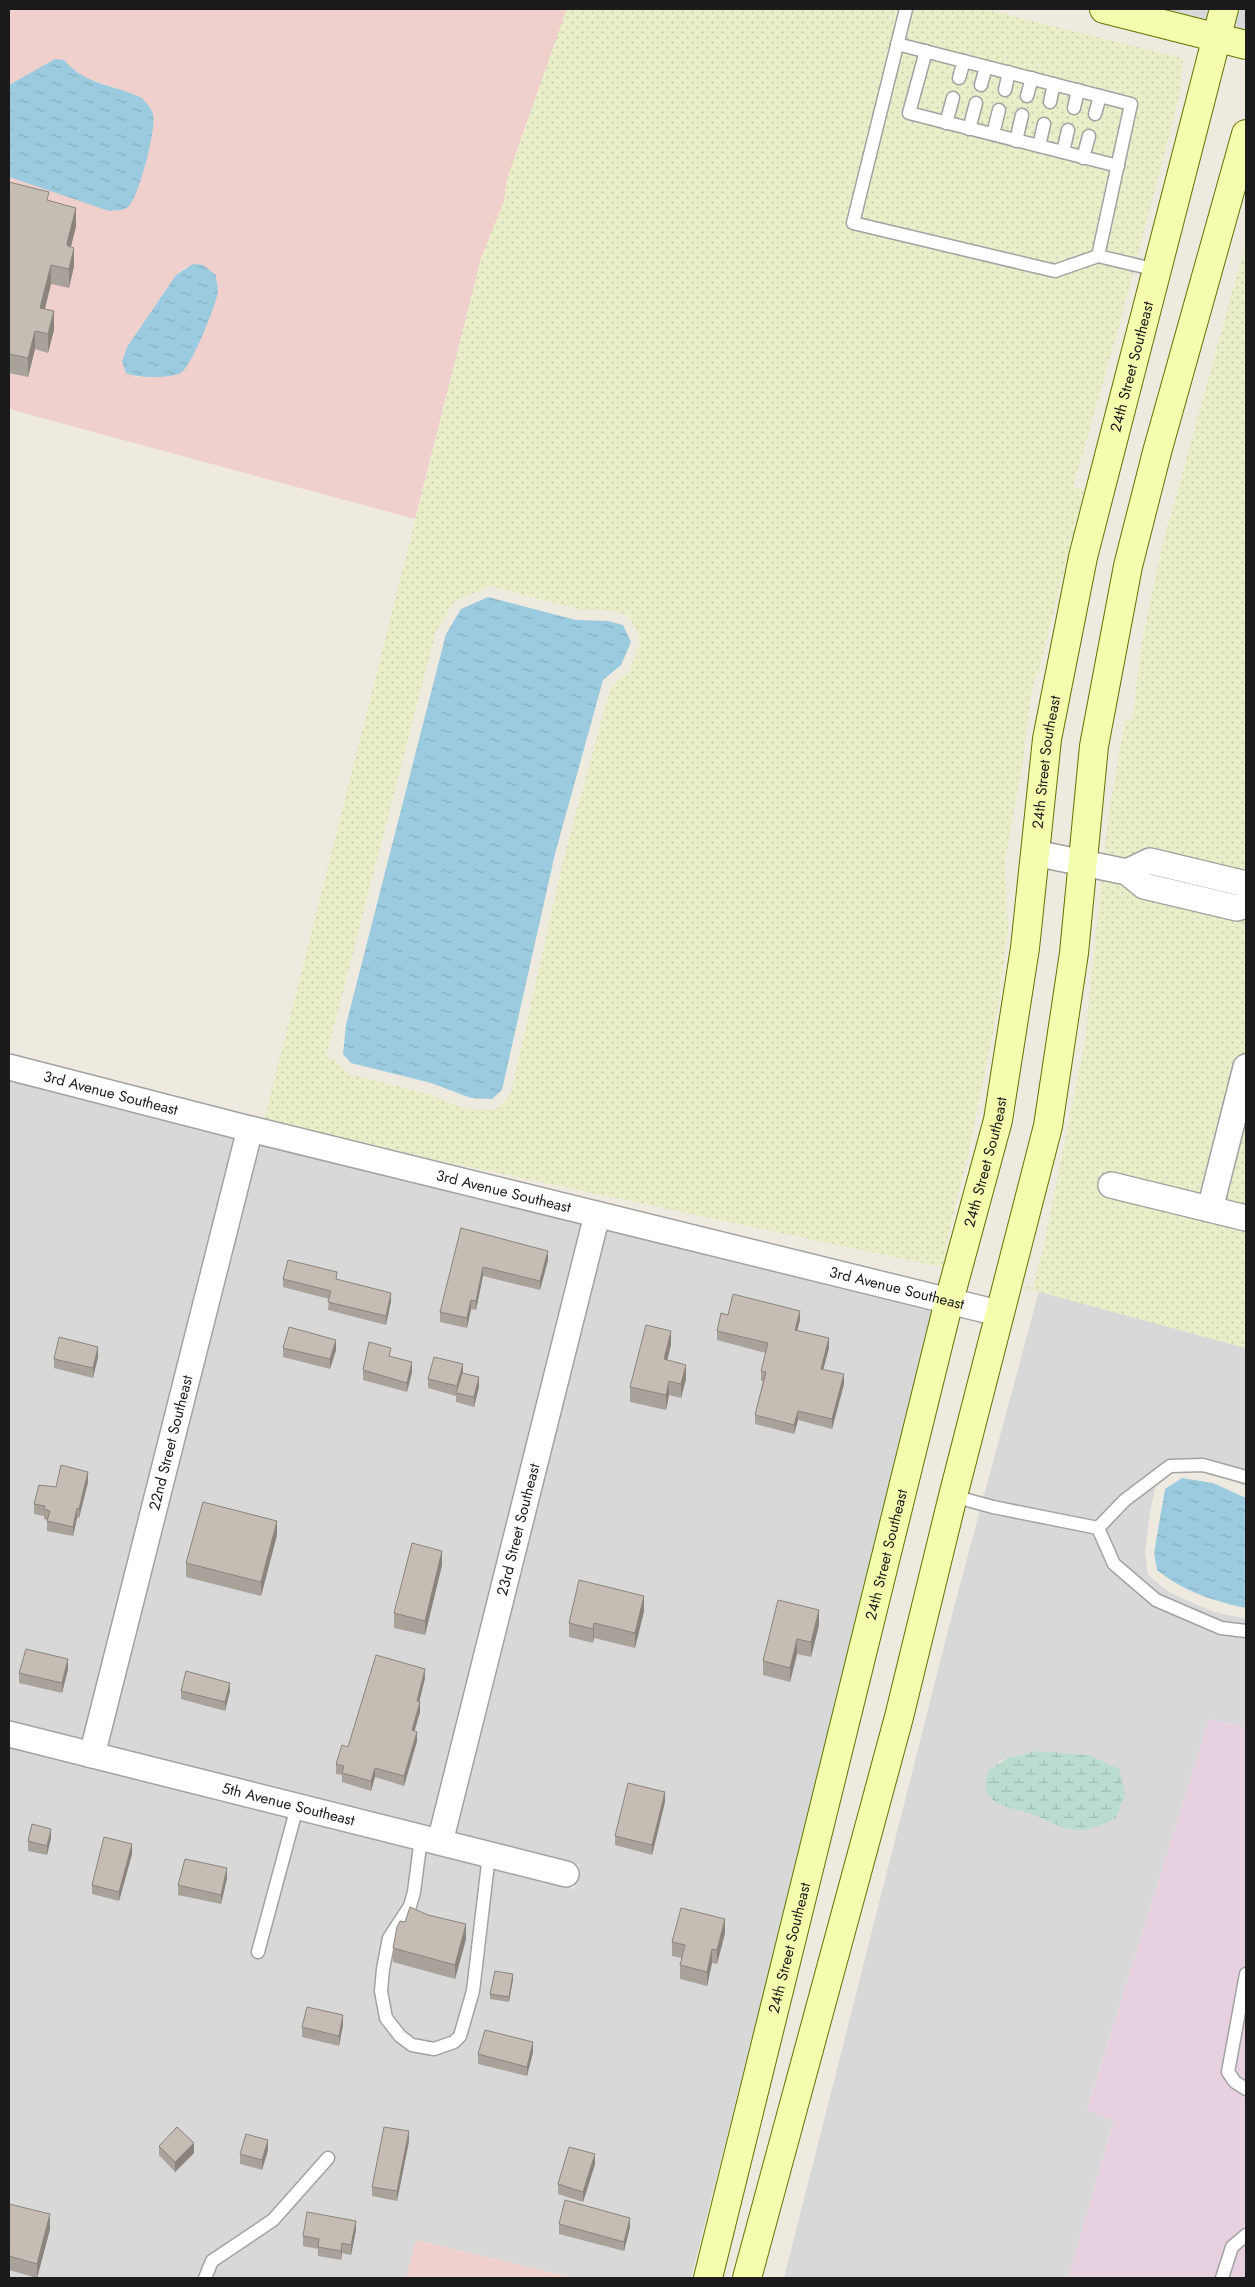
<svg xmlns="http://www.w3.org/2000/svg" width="1255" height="2287" font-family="Jost,sans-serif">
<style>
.residential{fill:#d9d8d8;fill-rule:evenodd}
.commercial{fill:#f0d0cd;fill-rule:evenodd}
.industrial{fill:#e7d1e1}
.farmland{fill:url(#farmland-dots);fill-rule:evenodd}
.wetland{fill:url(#wetland-marsh)}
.water{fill:url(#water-ripples)}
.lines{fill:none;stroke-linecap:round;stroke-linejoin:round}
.lane-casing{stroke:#a2a2a2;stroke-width:15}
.street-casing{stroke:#a2a2a2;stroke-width:28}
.secondary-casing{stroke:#607400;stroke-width:30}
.lane{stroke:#fff;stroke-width:12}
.street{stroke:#fff;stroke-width:25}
.secondary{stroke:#f4fdae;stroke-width:28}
.wall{fill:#a9a29a}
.shaded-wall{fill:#8a847d}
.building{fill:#c5bcb3;stroke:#8a847d}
.labels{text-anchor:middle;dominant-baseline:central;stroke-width:4;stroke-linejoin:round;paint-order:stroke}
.street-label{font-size:15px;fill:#1b1b1b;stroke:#fff}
</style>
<defs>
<pattern id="farmland-dots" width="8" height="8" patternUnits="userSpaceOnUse" patternTransform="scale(1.25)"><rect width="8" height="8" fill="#e9eec9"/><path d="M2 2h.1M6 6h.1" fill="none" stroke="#c7ccac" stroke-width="1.8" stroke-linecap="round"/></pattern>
<pattern id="wetland-marsh" width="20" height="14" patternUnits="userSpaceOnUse" patternTransform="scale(1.25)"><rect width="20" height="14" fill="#bbddcf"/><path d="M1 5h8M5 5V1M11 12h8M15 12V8" fill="none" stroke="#a0bdb1"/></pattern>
<pattern id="water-ripples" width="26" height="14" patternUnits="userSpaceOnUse" patternTransform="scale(1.25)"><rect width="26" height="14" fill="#9ccbdf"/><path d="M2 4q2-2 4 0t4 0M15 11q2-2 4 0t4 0" fill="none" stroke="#86aebf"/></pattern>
</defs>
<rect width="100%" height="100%" fill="#eeeadf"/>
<!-- residential -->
<g class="residential">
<polygon points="1103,9 1246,9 1246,45"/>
<polygon points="9,1080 236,1139 85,1741 9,1722"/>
<polygon points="258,1144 583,1225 432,1828 106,1746"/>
<polygon points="605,1230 936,1311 691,2278 573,2278 416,2240 406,2278 9,2278 9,1747 574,1889 580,1865 454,1833"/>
<path d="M 1039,1291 L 1246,1348 L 1246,1487 L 1217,1473 L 1181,1467 L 1160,1480 L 1156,1484 L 1151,1506 L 1145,1552 L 1148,1575 L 1169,1592 L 1211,1611 L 1246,1619 L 1246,1727 L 1209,1719 L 1087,2109 L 1114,2119 L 1068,2278 L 784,2278 L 954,1607 ZM 1037,1751 L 1103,1825 L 1078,1830 L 1056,1826 L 1032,1814 L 1004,1806 L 998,1762 L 1007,1758 Z"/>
</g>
<!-- commercial -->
<g class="commercial">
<path d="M 9,9 L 567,9 L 507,179 L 504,201 L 481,259 L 415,519 L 9,409 L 9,177 L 17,179 L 133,94 L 83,77 L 73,70 L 64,60 L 9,85 ZM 186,267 L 150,376 L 134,377 L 127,347 L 176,275 Z"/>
<polygon points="416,2240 573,2278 406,2278"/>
</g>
<!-- industrial -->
<polygon class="industrial" points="1209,1719 1246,1727 1246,2278 1068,2278 1114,2120 1087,2110"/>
<!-- farmland -->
<g class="farmland">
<path d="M 567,9 L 984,9 L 1183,58 L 1180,94 L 1118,330 L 1073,487 L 1084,490 L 1039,670 L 1032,688 L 1023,761 L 1005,861 L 1008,930 L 997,1013 L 969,1150 L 948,1236 L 944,1266 L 946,1268 L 357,1143 L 264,1120 L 481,259 L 504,201 L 507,179 ZM 490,586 L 578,609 L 609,610 L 628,615 L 639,637 L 640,643 L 629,671 L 611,686 L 564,857 L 511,1092 L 505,1102 L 494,1110 L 467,1109 L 428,1094 L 349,1074 L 335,1060 L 326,1057 L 436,631 L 455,601 Z"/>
<polygon points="1246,242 1246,1348 1017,1286 1033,1288 1042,1253 1085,1041 1108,818 1125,720 1132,721 1142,640 1162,547"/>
</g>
<!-- wetland -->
<path class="wetland" d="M 1037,1751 L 1089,1755 L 1119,1769 L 1125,1794 L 1116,1818 C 1104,1824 1092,1830 1079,1830 C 1061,1830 1048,1821 1032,1814 C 1018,1809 995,1808 987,1793 C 984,1786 987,1778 988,1771 L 1007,1758 Z"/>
<!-- water -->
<g class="water">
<path d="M 55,59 L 64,60 C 86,86 114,84 142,98 C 146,103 151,107 153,114 C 157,127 139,198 128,207 C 123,211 115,210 109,211 L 9,177 L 9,85 Z"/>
<path d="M 193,264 L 203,265 L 216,275 C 216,280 218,286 218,291 C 217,303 192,365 182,372 C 174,379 135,378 126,373 L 122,361 L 127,347 L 176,275 Z"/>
<polygon points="488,597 576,620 608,621 623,625 631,642 621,665 603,680 555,854 502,1090 492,1099 471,1098 431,1083 351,1063 343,1054 346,1025 446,634 461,609"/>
<path d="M 1182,1478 L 1213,1483 L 1246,1498 L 1246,1608 C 1213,1601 1183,1591 1157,1570 L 1154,1553 L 1165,1489 Z"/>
</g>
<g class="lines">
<defs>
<g id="lane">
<polyline points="906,9 853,223 1055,271 1098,256 1157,270"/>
<polyline points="897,44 1131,104 1098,256"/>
<polyline points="926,51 909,113 1118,166"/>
<polyline points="959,78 964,61"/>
<polyline points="981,85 986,67"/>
<polyline points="1005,90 1009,72"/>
<polyline points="1027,96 1032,78"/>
<polyline points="1050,102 1054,84"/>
<polyline points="1074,108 1078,90"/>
<polyline points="1095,114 1100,96"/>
<polyline points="946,123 953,98"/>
<polyline points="969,129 976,103"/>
<polyline points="993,134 999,110"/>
<polyline points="1016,141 1022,115"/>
<polyline points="1039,146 1044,124"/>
<polyline points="1063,152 1068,130"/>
<polyline points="1083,158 1089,136"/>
<polyline points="1246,1477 1203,1465 1170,1466 1125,1500 1098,1528 1114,1564 1156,1600 1221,1628 1246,1631"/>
<polyline points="953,1496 993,1507 1098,1528"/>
<polyline points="421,1838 414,1892 410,1906 389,1938 383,1969 381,1991 386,2018 400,2036 412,2045 434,2049 454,2042 460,2036 473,1991 489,1855"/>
<polyline points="258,1952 297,1807"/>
<polyline points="1246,1974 1228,2072 1235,2082 1246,2089"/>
<polyline points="205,2278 212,2261 273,2220 328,2158"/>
<polyline points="1222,2278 1232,2247 1246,2235"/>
</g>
<g id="street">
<polyline points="1035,853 1127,872 1144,886 1237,908 1246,905"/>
<polyline points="1127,872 1150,861 1246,884"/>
<path id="s1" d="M 9,1067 L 250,1129 L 998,1313"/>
<polyline points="1111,1185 1246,1218"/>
<polyline points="1210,1209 1246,1067"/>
<path id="s2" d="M 9,1734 L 566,1874"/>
<path id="s3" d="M 92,1755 L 250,1129"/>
<path id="s4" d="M 440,1842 L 597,1215"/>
</g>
<g id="secondary">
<polyline points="1104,9 1246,45"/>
<path id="s5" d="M 708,2278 L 949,1301 L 998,1120 L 1025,948 L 1047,739 L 1083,557 L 1224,9"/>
<polyline points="747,2278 899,1717 953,1496 1048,1126 1074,953 1094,746 1128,566 1157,452 1246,134"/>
</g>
</defs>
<!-- lane casing -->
<use href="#lane" class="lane-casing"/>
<!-- street casing -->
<use href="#street" class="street-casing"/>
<!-- secondary casing -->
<use href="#secondary" class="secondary-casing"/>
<!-- lane -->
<use href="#lane" class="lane"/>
<!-- street -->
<use href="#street" class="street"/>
<!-- secondary -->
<use href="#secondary" class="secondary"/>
</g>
<!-- wall -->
<g class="wall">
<polygon points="9,182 49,201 76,226 71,247 74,266 69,288 51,284 45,309 54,330 48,353 35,349 28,377 9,373"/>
<polygon points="461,1228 548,1260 540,1290 483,1276 476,1310 471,1309 467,1328 440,1322 440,1312"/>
<polygon points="283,1279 337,1279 391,1301 386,1325 328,1310 329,1299 283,1287"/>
<polygon points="728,1315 800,1320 797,1330 829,1348 823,1369 844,1384 832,1429 798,1420 794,1434 755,1424 755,1415 763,1381 761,1381 761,1371 766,1353 717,1340 717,1331"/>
<polygon points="671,1345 667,1360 686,1379 681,1398 669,1395 666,1410 630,1402 630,1387"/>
<polygon points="283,1348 336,1350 330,1369 283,1357"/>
<polygon points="98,1357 93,1378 54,1368 54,1359"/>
<polygon points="391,1357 412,1372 407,1392 363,1380 363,1370"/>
<polygon points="463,1373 479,1387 474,1407 456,1402 456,1396 428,1388 428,1379"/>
<polygon points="88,1482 79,1518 77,1518 73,1536 47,1531 47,1520 44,1519 44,1516 34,1514 34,1504 56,1487"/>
<polygon points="277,1535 261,1596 186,1577 186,1563"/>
<polygon points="442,1565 425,1635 394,1628 394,1613"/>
<polygon points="644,1611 635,1648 594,1638 593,1643 569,1637 569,1623"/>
<polygon points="819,1625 811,1657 797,1654 790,1682 763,1675 763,1661"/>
<polygon points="68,1669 62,1693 19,1683 19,1673"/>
<polygon points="425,1678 419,1702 420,1712 414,1731 417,1741 404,1786 375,1777 371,1791 342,1782 342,1775 336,1774 336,1764 348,1747"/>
<polygon points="181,1691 230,1691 225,1711 181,1699"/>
<polygon points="665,1802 652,1855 615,1845 615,1836"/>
<polygon points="51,1838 47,1855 28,1851 28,1841"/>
<polygon points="132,1854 119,1901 92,1894 92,1885"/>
<polygon points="227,1878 221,1904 178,1895 178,1885"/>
<polygon points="405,1922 466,1939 455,1979 393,1962 393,1948"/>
<polygon points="725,1933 717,1964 712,1963 707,1986 680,1979 680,1965 682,1958 672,1956 672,1942"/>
<polygon points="513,1979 509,2002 490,1999 490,1994"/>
<polygon points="343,2025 339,2046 302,2037 302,2027"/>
<polygon points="533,2052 527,2076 478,2064 478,2054"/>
<polygon points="409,2141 397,2201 372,2196 372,2187"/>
<polygon points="159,2146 194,2153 175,2172 159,2155"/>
<polygon points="268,2150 262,2170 240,2164 240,2154"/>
<polygon points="595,2164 583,2202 558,2194 558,2184"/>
<polygon points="9,2206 50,2229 37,2278 9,2270"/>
<polygon points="559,2224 630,2227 624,2251 559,2234"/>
<polygon points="356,2230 351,2255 342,2253 341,2260 318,2256 318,2249 303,2246 303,2236"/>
</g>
<!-- shaded-wall -->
<g class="shaded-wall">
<polygon points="76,208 76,226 67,262 67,243"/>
<polygon points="74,248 74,266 69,288 69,269"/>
<polygon points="51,265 51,284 40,327 40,308"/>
<polygon points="54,311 54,330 48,353 48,334"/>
<polygon points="35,331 35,349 28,377 28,358"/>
<polygon points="548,1251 548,1260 540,1290 540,1281"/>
<polygon points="483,1267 483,1276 476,1310 476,1301"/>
<polygon points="391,1293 391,1301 386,1325 386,1316"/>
<polygon points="471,1300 471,1309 467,1328 467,1318"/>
<polygon points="800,1311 800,1320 795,1340 795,1330"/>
<polygon points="671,1331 671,1345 664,1373 664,1359"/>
<polygon points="829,1338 829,1348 821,1378 821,1369"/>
<polygon points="336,1340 336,1350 330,1369 330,1359"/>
<polygon points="98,1347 98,1357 93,1378 93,1368"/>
<polygon points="412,1362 412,1372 407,1392 407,1383"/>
<polygon points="463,1364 463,1374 457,1393 457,1386"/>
<polygon points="686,1365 686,1379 681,1398 681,1384"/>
<polygon points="844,1374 844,1384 832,1429 832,1419"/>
<polygon points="479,1377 479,1387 474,1407 474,1397"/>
<polygon points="669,1381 669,1395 666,1410 666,1395"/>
<polygon points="798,1411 798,1420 794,1434 794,1425"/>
<polygon points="88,1472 88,1482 79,1518 79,1509"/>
<polygon points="77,1508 77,1518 73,1536 73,1527"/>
<polygon points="277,1521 277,1535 261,1596 261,1582"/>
<polygon points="442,1551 442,1565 425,1635 425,1621"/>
<polygon points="644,1596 644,1611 635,1648 635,1633"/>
<polygon points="819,1610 819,1625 811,1657 811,1642"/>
<polygon points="594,1623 594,1638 593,1643 593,1629"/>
<polygon points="797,1639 797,1654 790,1682 790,1668"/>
<polygon points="68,1659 68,1669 62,1693 62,1683"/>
<polygon points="425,1669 425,1678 417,1711 417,1701"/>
<polygon points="230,1683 230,1691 225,1711 225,1702"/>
<polygon points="420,1702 420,1712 412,1740 412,1730"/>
<polygon points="417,1732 417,1741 404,1786 404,1776"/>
<polygon points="375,1768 375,1777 371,1791 371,1781"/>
<polygon points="665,1792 665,1802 652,1855 652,1845"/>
<polygon points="51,1829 51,1838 47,1855 47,1846"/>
<polygon points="132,1844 132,1854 119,1901 119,1892"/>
<polygon points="227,1868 227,1878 221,1904 221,1895"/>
<polygon points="725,1919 725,1933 717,1964 717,1950"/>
<polygon points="466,1924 466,1939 455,1979 455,1965"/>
<polygon points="712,1949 712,1963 707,1986 707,1972"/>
<polygon points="513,1974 513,1979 509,2002 509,1997"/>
<polygon points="343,2015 343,2025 339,2046 339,2036"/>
<polygon points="533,2042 533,2052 527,2076 527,2067"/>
<polygon points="409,2131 409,2141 397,2201 397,2191"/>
<polygon points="268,2140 268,2150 262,2170 262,2160"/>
<polygon points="194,2143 194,2153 175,2172 175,2162"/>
<polygon points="595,2154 595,2164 583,2202 583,2192"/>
<polygon points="50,2214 50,2229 37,2278 37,2264"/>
<polygon points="630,2218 630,2227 624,2251 624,2242"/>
<polygon points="356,2221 356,2230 351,2255 351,2245"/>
<polygon points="342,2243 342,2253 341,2260 341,2251"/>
</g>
<!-- building -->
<g class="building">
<polygon points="9,182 49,192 47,200 76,208 67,243 68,246 74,248 69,269 51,265 40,308 54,311 48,334 35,331 28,358 9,354"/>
<polygon points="461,1228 548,1251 540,1281 483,1267 476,1301 471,1300 467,1318 440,1312"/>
<polygon points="288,1260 337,1272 336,1279 391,1293 386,1316 328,1302 331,1291 283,1279"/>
<polygon points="733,1294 800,1311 795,1330 829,1338 821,1369 844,1374 832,1419 798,1411 794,1425 755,1415 766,1372 761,1371 768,1343 717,1331 721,1313 728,1315"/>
<polygon points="646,1325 671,1331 664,1359 686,1365 681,1384 669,1381 666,1395 630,1387"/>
<polygon points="289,1327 336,1340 330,1359 283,1348"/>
<polygon points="59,1337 98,1347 93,1368 54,1359"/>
<polygon points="369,1342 391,1348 389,1356 412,1362 407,1383 363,1370"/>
<polygon points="434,1357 463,1364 457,1386 428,1379"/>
<polygon points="462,1373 479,1377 474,1397 456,1393"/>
<polygon points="61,1465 88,1472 79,1509 77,1508 73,1527 47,1521 50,1511 44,1509 45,1506 34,1504 39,1485 56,1487"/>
<polygon points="203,1502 277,1521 261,1582 186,1563"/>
<polygon points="412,1543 442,1551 425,1621 394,1613"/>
<polygon points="579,1580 644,1596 635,1633 594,1623 593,1629 569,1623"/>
<polygon points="778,1600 819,1610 811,1642 797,1639 790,1668 763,1661"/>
<polygon points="26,1649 68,1659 62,1683 19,1673"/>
<polygon points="376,1655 425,1669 417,1701 420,1702 412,1730 417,1732 404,1776 375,1768 371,1781 342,1773 344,1766 336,1764 342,1745 348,1747"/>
<polygon points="186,1671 230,1683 225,1702 181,1691"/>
<polygon points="628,1783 665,1792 652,1845 615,1836"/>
<polygon points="32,1824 51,1829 47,1846 28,1841"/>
<polygon points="104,1837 132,1844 119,1892 92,1885"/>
<polygon points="185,1859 227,1868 221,1895 178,1885"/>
<polygon points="410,1907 428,1915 466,1924 455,1965 393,1948 397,1927 400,1921 405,1922"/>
<polygon points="681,1908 725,1919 717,1950 712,1949 707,1972 680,1965 685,1945 672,1942"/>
<polygon points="495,1971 513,1974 509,1997 490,1994"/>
<polygon points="307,2007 343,2015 339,2036 302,2027"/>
<polygon points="485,2030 533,2042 527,2067 478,2054"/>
<polygon points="177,2127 194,2143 175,2162 159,2146"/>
<polygon points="384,2127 409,2131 397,2191 372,2187"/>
<polygon points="246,2134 268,2140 262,2160 240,2154"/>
<polygon points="569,2147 595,2154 583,2192 558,2184"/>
<polygon points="565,2200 630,2218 624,2242 559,2224"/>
<polygon points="9,2204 50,2214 37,2264 9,2256"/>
<polygon points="307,2212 356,2221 351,2245 342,2243 341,2251 318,2247 319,2239 303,2236"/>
</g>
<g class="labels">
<!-- street labels -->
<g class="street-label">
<text stroke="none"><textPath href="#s5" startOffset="1960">24th Street Southeast</textPath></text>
<text stroke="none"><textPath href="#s5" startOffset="1555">24th Street Southeast</textPath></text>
<text stroke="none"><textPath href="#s1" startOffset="105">3rd Avenue Southeast</textPath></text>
<text stroke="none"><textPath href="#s5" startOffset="1150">24th Street Southeast</textPath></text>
<text stroke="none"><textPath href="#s1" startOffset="510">3rd Avenue Southeast</textPath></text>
<text stroke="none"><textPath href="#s1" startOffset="915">3rd Avenue Southeast</textPath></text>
<text stroke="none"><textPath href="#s3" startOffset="322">22nd Street Southeast</textPath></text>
<text stroke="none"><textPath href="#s4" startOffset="322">23rd Street Southeast</textPath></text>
<text stroke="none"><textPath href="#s5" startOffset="745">24th Street Southeast</textPath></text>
<text stroke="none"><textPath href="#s2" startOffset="288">5th Avenue Southeast</textPath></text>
<text stroke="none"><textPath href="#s5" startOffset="340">24th Street Southeast</textPath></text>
</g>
</g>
<!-- border -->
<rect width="1255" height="2287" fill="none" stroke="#1b1b1b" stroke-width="20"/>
</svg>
